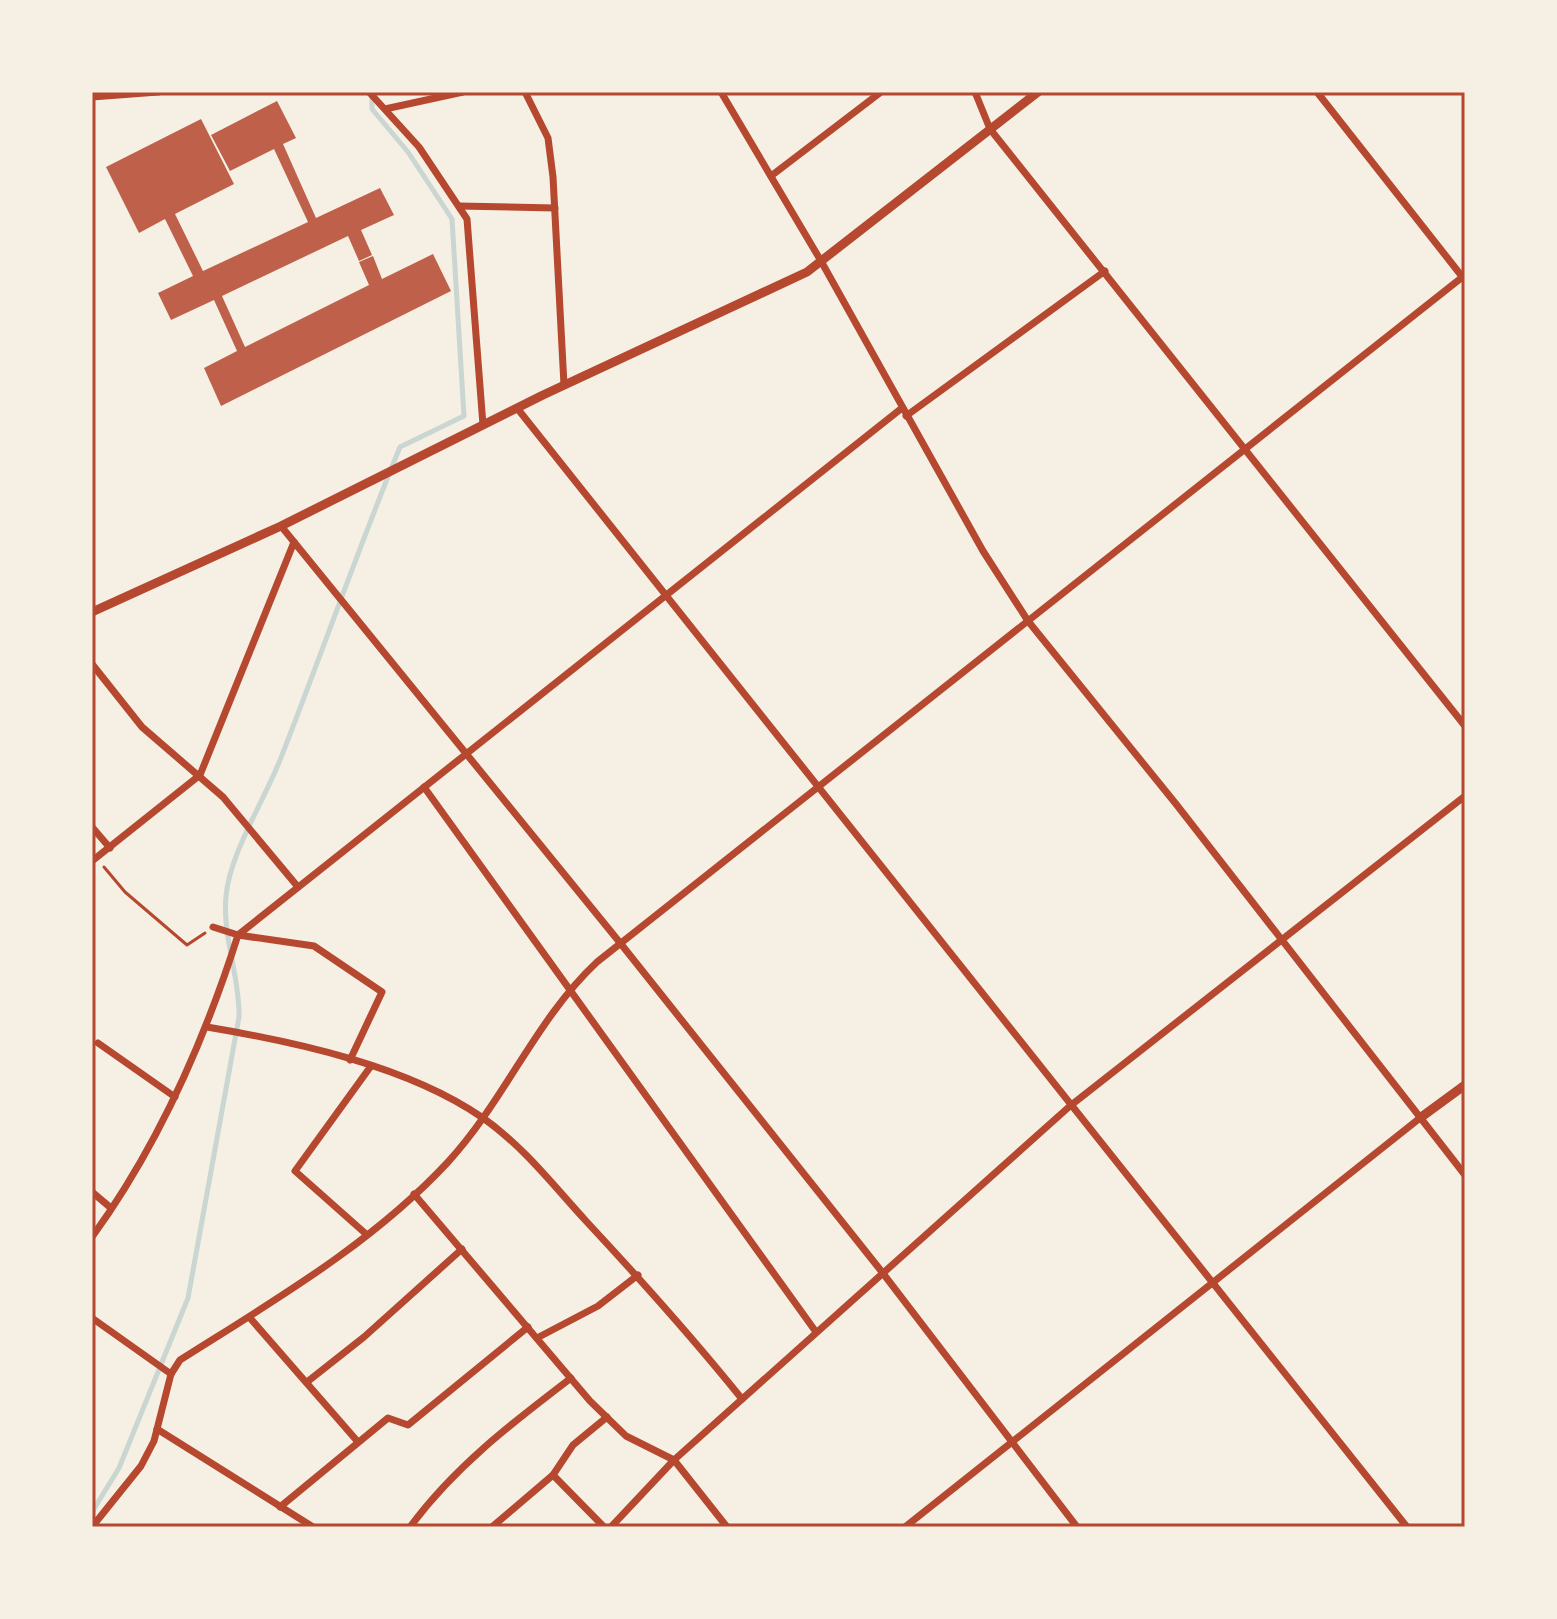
<svg xmlns="http://www.w3.org/2000/svg" width="1557" height="1619" font-family="Roboto,sans-serif">
<style>
.lines{fill:none;stroke-linecap:round;stroke-linejoin:round}
.stream{stroke:#c9d6d2;stroke-width:5}
.building{fill:#bf614a}
.path{stroke:#b5482f;stroke-width:3}
.minor{stroke:#b5482f;stroke-width:7}
.tertiary{stroke:#b5482f;stroke-width:9}
.neatline{fill:none;stroke:#b5482f;stroke-width:3}
</style>
<rect width="100%" height="100%" fill="#f6efe4"/>
<g class="lines">
<!-- stream -->
<path class="stream" d="M 92,1512 L 119,1468 L 188,1298 L 239,1017 C 240,976 222,937 226,896 C 230,852 266,798 282,755 C 322,653 358,549 400,447 L 464,416 L 452,219 L 408,152 L 372,109 L 372,97"/>
</g>
<!-- building -->
<polygon class="building" points="277,101 296,138 283,144 316,218 380,188 394,215 361,230 372,255 359,261 348,236 222,296 245,347 369,285 359,262 373,256 382,279 433,254 451,291 221,406 204,368 237,351 214,300 171,320 158,293 193,276 165,219 139,233 106,167 201,119 234,184 175,214 203,271 308,222 274,149 230,171 211,135"/>
<g class="lines">
<!-- path -->
<polyline class="path" points="104,867 125,892 187,945 205,933"/>
<!-- minor -->
<g class="minor">
<polyline points="369,92 419,147 467,219 483,425"/>
<polyline points="525,92 548,138 553,177 564,385"/>
<polyline points="721,92 821,261 983,551 1028,621 1176,804 1465,1175"/>
<polyline points="975,92 990,129 1465,726"/>
<polyline points="1317,92 1464,279"/>
<polyline points="92,97 158,92"/>
<polyline points="385,109 463,92"/>
<polyline points="771,176 881,92"/>
<polyline points="459,206 555,208"/>
<polyline points="517,408 1407,1527"/>
<polyline points="906,416 1105,271"/>
<polyline points="281,526 621,944 882,1272 1077,1527"/>
<polyline points="92,664 142,727 223,797 298,887"/>
<polyline points="424,787 816,1332"/>
<polyline points="92,827 110,848"/>
<polyline points="92,861 200,775 294,542"/>
<polyline points="213,927 238,935 314,946 382,992 350,1060"/>
<path d="M 207,1027 C 296,1042 408,1066 483,1118 C 523,1146 553,1185 586,1221 C 640,1279 692,1337 742,1399"/>
<polyline points="98,1043 175,1097"/>
<polyline points="92,1192 111,1208"/>
<polyline points="414,1194 590,1401 626,1436 674,1460 727,1527"/>
<polyline points="366,1234 295,1171 371,1066"/>
<path d="M 92,1237 C 158,1146 204,1042 238,935 L 902,408"/>
<polyline points="92,1318 171,1374 154,1441 141,1466 92,1527"/>
<polyline points="250,1318 358,1442"/>
<polyline points="537,1338 598,1306 638,1275"/>
<path d="M 171,1374 L 180,1360 C 273,1301 372,1244 448,1162 C 505,1100 536,1019 597,962 L 1465,275"/>
<polyline points="307,1382 364,1337 462,1249"/>
<polyline points="157,1429 313,1527"/>
<polyline points="553,1475 604,1527"/>
<polyline points="280,1507 388,1418 408,1425 528,1327"/>
<path d="M 410,1527 C 454,1467 512,1423 571,1378"/>
<polyline points="492,1527 553,1475 573,1445 607,1417"/>
<polyline points="611,1527 674,1460 1070,1106 1465,796"/>
<polyline points="905,1527 1420,1118"/>
</g>
<!-- tertiary -->
<g class="tertiary">
<polyline points="92,612 281,526 543,395 807,272 1038,92"/>
<polyline points="1420,1118 1465,1085"/>
</g>
</g>
<!-- border -->
<rect width="1557" height="1619" fill="none" stroke="#f6efe4" stroke-width="188"/>
<rect x="94" y="94" width="1369" height="1431" class="neatline"/>
</svg>
